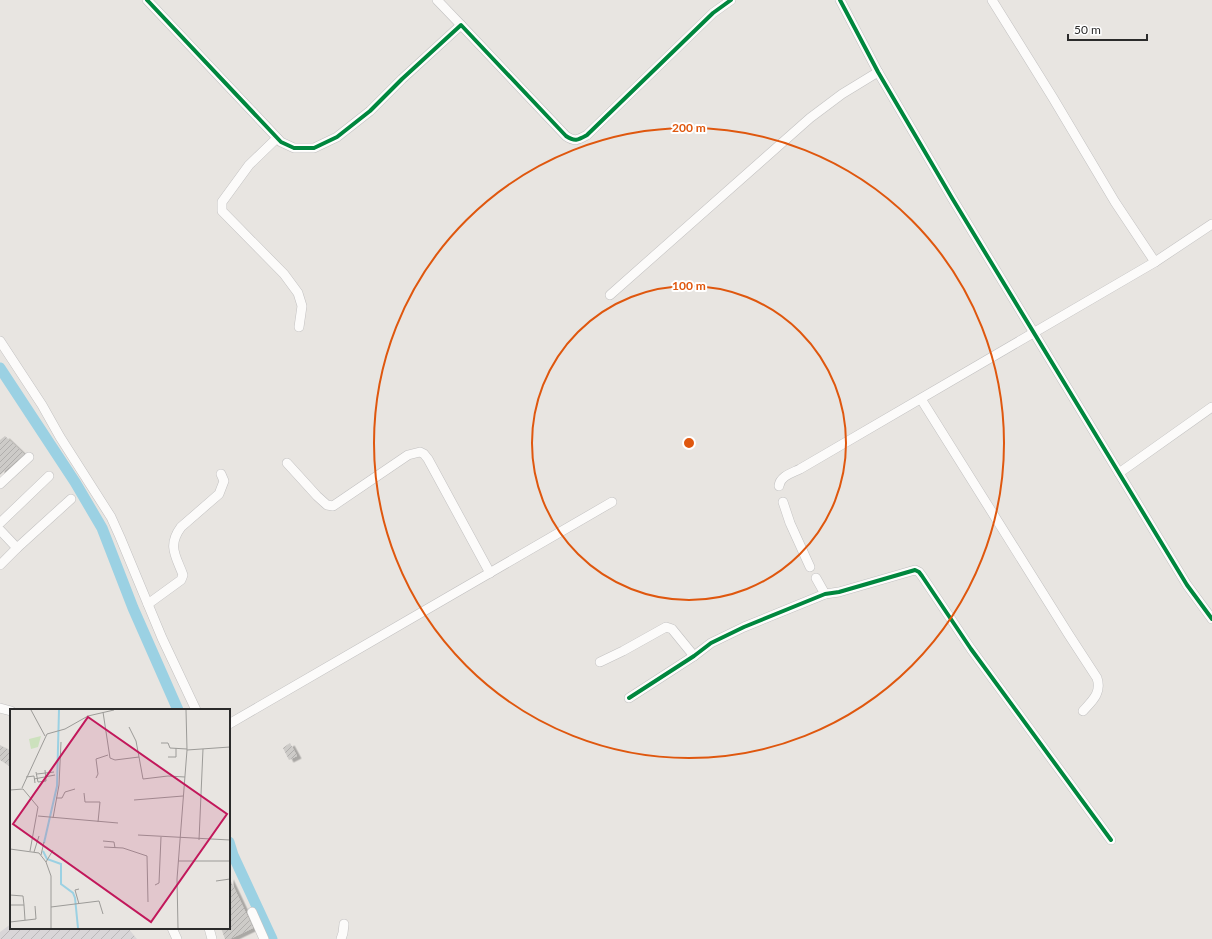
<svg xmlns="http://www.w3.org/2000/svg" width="1212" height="939" font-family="Lato,sans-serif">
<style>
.industrial{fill:url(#industrial-furrows)}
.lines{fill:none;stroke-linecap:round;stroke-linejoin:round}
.canal{stroke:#9bd1e3;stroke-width:11}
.building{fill:url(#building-hatch);filter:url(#shadow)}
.street-casing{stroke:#c2c1c1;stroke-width:10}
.street{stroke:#fcfbfa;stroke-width:9}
.cycleway-casing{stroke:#fff;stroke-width:6}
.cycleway{stroke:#00873e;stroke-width:4}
.ring{fill:none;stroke:#df570e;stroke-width:2}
.inset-river{fill:none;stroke:#9bd1e3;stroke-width:2}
.inset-road{fill:none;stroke:#9c9b98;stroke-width:1}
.view{fill:#c2185b;fill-opacity:0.15;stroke:#c2185b;stroke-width:2}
.inset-edge{fill:none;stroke:#2b2b2b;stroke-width:2}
.centre{fill:#df570e;stroke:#fff;stroke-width:2}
.ring-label{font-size:12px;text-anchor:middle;font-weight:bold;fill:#df570e;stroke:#fff;stroke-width:4;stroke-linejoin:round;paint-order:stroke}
</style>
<defs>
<pattern id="industrial-furrows" width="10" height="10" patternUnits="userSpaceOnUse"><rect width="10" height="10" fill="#d9d6d8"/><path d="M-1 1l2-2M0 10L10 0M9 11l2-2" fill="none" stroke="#bab8ba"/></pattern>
<pattern id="building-hatch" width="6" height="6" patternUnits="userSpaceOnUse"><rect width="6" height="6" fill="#cdcbc8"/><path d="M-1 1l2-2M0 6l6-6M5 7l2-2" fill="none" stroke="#b0aeac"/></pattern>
<filter id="shadow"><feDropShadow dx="4.5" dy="2.5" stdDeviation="0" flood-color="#0004"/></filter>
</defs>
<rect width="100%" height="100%" fill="#e8e5e1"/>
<!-- industrial -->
<polygon class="industrial" points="11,924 11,928 128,928 137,939 0,939 0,932"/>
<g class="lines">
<!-- canal -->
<g class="canal">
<polyline points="0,368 75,482 102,528 133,608 178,710"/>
<polyline points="229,842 233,855 272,939"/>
</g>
</g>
<!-- building -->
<g class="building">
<polygon points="5,436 24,454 0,475 0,440"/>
<polygon points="290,743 297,756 289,760 283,748"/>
<polygon points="0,745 11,751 11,767 0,760"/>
<polygon points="229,877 253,928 230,939 225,939 221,928 229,928"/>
</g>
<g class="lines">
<defs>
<g id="street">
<path d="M 147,0 L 281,142 L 294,148 L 314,148 L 337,137 L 370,111 L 402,79 L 461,25 L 566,136 C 575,142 578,140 587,135 L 713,13 L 731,0"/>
<polyline points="437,0 461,25"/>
<polyline points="840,0 878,72 952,198 1187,585 1212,619"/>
<polyline points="992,0 1053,98 1115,202 1155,262"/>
<polyline points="277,138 249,165 222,202 222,211 284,274 298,293 302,306 299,327"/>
<polyline points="610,295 810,118 842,94 878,72"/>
<polyline points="0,341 42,405 60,437 111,517 120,537 162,638 196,710"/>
<path d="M 921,399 L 1069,635 L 1097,678 C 1102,693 1092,701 1083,711"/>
<polyline points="287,463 317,496 327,505 333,506 408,455 420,452 424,454 428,459 490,573"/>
<polyline points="1119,473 1212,407"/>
<polyline points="0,484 29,457"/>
<path d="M 779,486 C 780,476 792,473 800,469 L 1155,262 L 1212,224"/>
<polyline points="783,502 790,523 810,567"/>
<polyline points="0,523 49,476"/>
<polyline points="0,530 17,548 0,565"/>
<polyline points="17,548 71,499"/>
<polyline points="816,578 825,594"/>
<path d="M 148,604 L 181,580 L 183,575 C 176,556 167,546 181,527 L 219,494 L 224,481 L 221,474"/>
<polyline points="600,662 623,651 666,627 672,629 694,656"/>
<polyline points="629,698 694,656 711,643 744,627 825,594 839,592 915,570 919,572 922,576 971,649 1111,840"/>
<polyline points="0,708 11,711"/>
<polyline points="229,724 612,502"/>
<polyline points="252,912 264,939"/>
<polyline points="172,928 177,939"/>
<polyline points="209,928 212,939"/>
<polyline points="341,939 343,933 344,924"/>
</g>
</defs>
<!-- street casing -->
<use href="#street" class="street-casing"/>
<!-- street -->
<use href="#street" class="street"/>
<defs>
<g id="cycleway">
<path d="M 147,0 L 281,142 L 294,148 L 314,148 L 337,137 L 370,111 L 402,79 L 461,25 L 566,136 C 575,142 578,140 587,135 L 713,13 L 731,0"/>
<polyline points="840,0 878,72 952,198 1187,585 1212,619"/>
<polyline points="629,698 694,656 711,643 744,627 825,594 839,592 915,570 919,572 922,576 971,649 1111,840"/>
</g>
</defs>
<!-- cycleway casing -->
<use href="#cycleway" class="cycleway-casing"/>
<!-- cycleway -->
<use href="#cycleway" class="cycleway"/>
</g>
<!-- distance rings -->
<g class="ring">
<circle cx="689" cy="443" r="157"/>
<circle cx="689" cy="443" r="315"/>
</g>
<!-- overview -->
<g transform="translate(10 709)">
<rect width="220" height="220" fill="#e8e5e1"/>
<path d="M 31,27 L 28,38 L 21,40 L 19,30 Z" fill="#cce1bd"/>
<path class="inset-river" d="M 34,134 L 47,77 L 49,1M 33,142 L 37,150 L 51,155 L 51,175 L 63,184 L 65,189 L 68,219"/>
<path class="inset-road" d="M 21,1 L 35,27M 93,3 L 100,49 L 105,51 L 129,48 L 133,70 L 158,67 L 175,68M 119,18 L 126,32 L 129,48M 151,34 L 158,34 L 160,39 L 177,40M 177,41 L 220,38M 158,48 L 166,48 L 166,39M 26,63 L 28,73 L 36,72 L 35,61M 27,65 L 44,63M 16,68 L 24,67 L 25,74M 86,69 L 88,65 L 86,50 L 98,46M 24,70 L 45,66M 12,79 L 37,25 L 55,20 L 78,7 L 104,1M 0,81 L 13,80 L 28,98 L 20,142M 74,84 L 75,93 L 90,93 L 88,113M 46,89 L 52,89 L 55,83 L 65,80M 124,91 L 173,87M 28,107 L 108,114M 43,109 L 49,76 L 51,33M 128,126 L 220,131M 189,131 L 193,40M 93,132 L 104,133 L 105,139M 94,138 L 113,139 L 137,147 L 138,193M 0,140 L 29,144 L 36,153 L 41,167 L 41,219M 24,143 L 29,127M 31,146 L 34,133M 168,152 L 220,152M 36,153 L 43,141M 206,172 L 220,170M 145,176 L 149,174 L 151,128M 0,186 L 13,187 L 14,196M 69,195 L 65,181 L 69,180M 0,196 L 14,196 L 15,211M 41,198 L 89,192 L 93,205M 0,213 L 26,210 L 25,197M 168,219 L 167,170 L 177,41 L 176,1"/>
<path class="view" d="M 78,8 L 217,105 L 141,213 L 3,115 Z"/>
<rect width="220" height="220" class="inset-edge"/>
</g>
<circle cx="689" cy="443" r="6" class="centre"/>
<g class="ring-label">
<text x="689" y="132">200 m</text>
<text x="689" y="290">100 m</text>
</g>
<!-- scale -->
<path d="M1068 34v6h79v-6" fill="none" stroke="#2b2b2b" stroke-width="2"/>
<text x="1074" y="34" font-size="12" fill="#2b2b2b" stroke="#ffffff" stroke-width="3" paint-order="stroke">50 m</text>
</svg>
